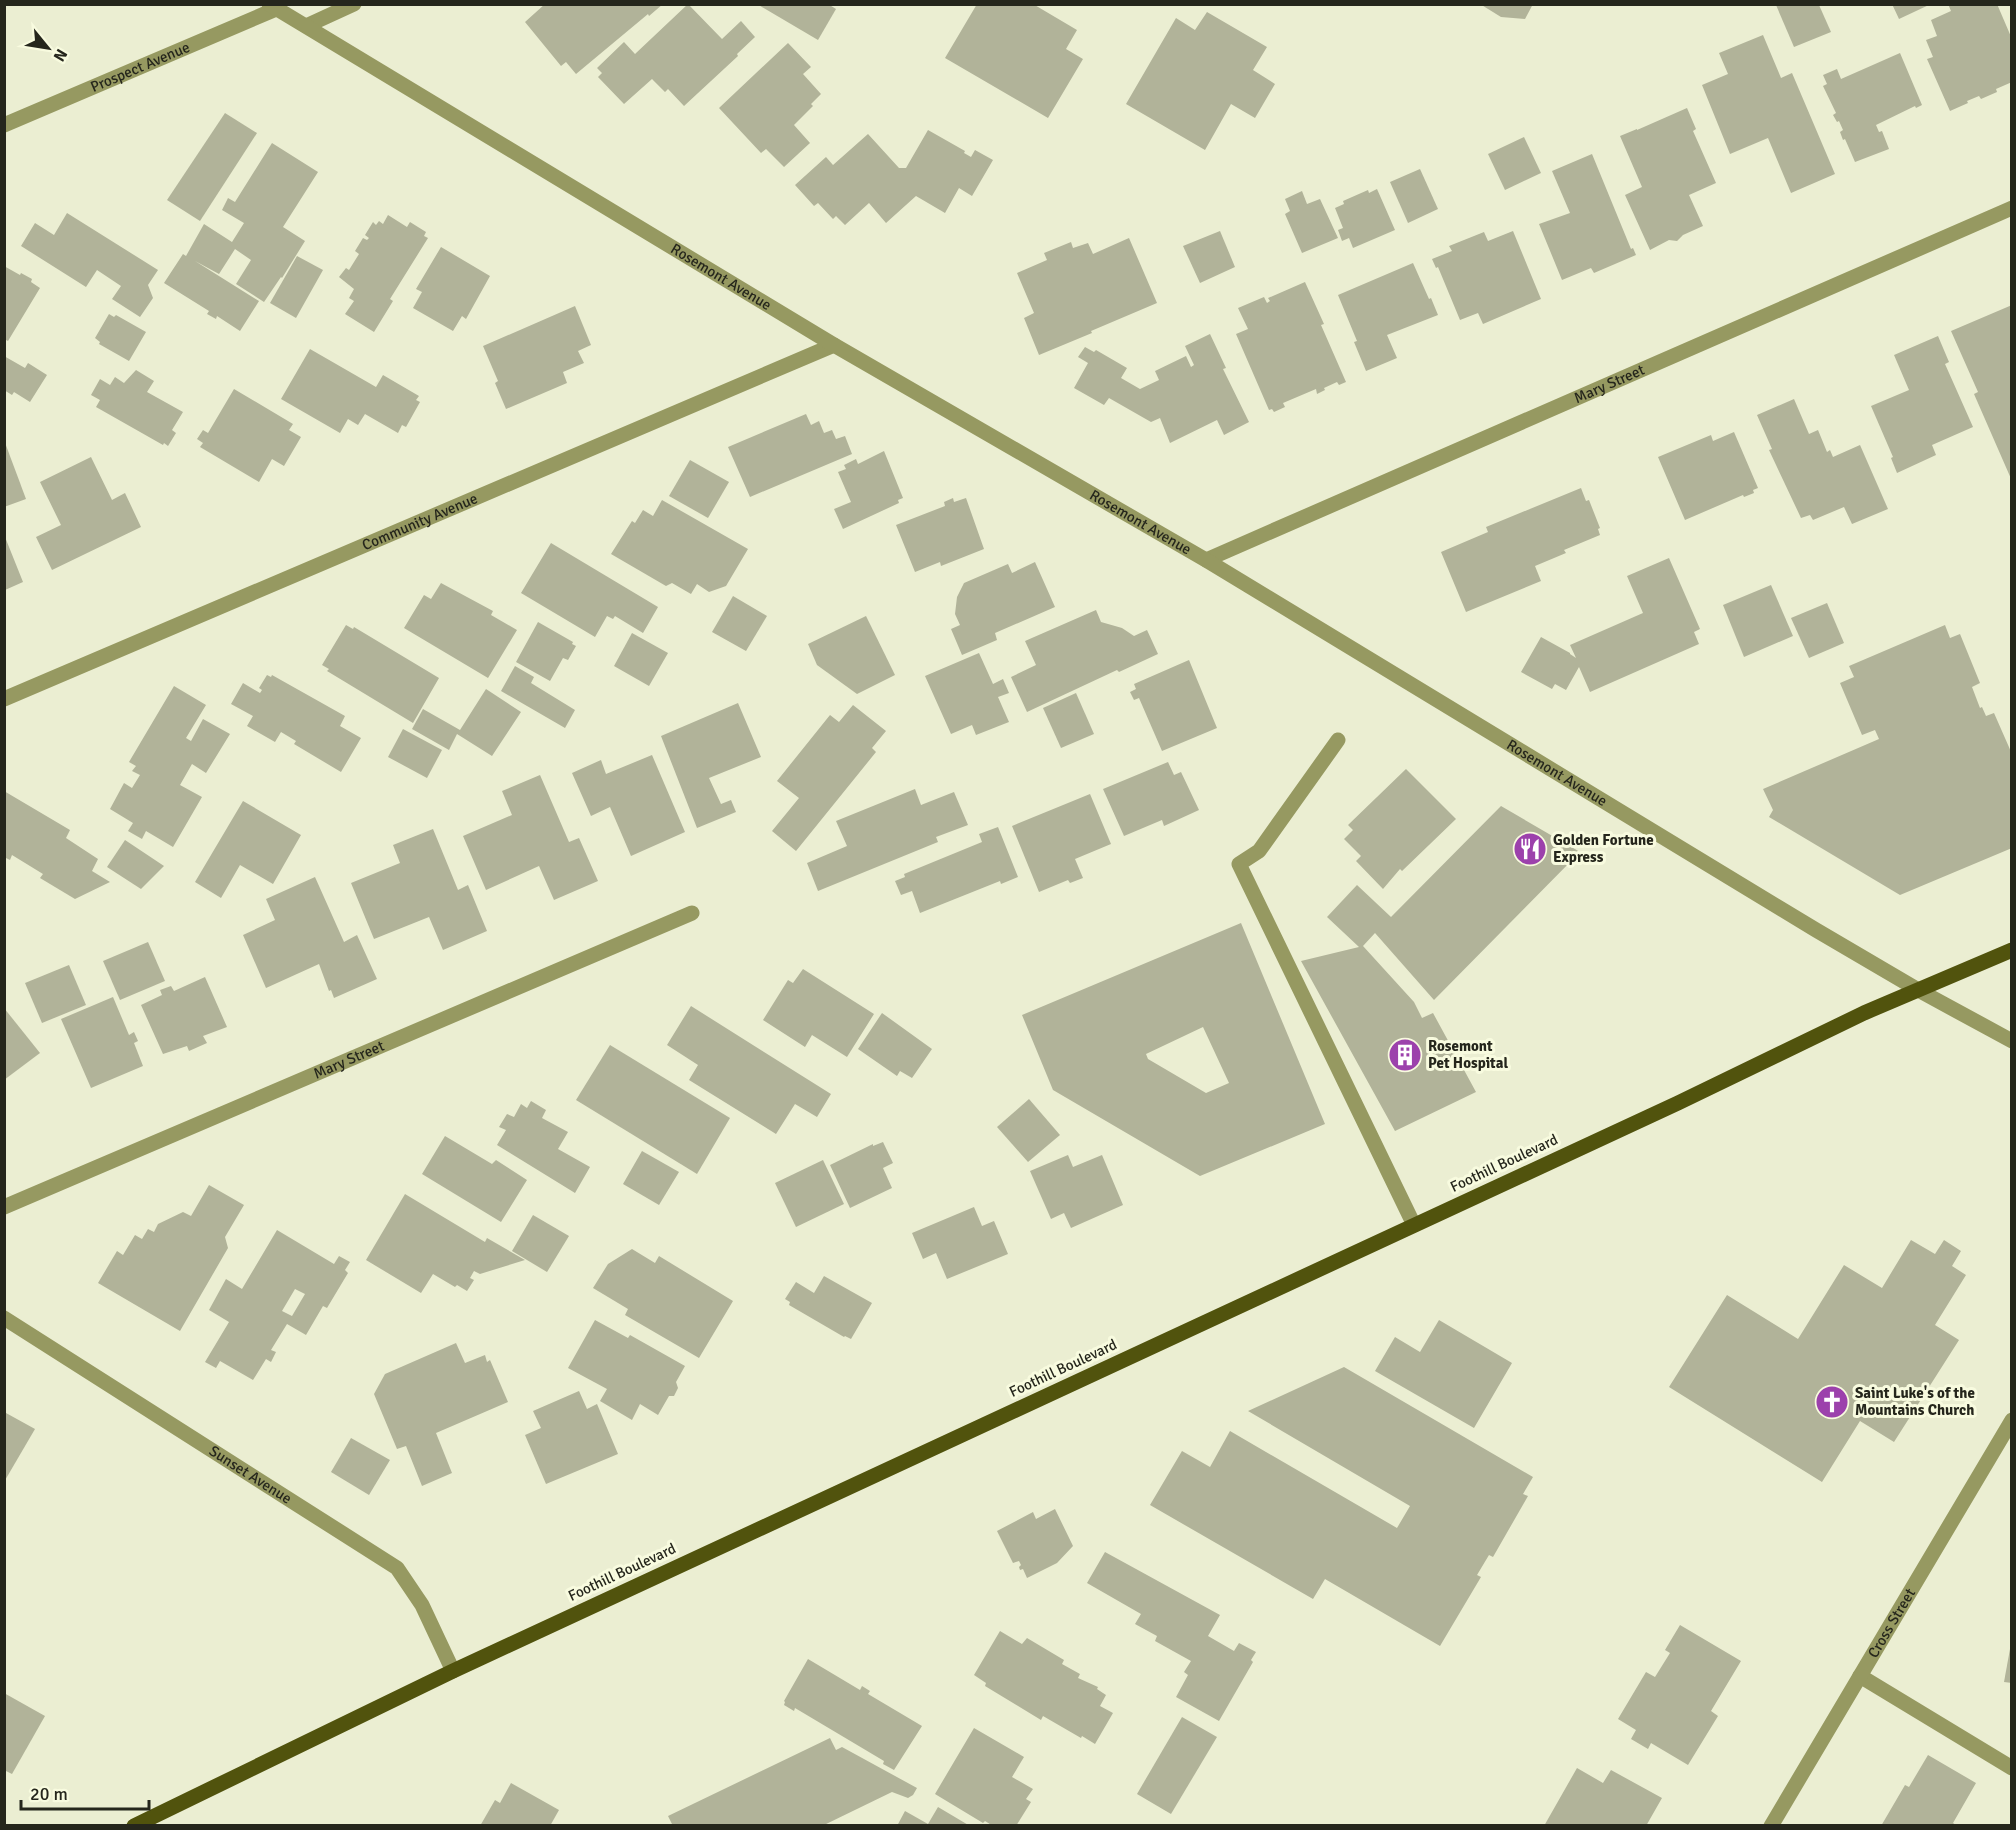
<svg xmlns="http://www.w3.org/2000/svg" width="2016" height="1830" font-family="Signika,sans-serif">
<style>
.building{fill:#b1b399;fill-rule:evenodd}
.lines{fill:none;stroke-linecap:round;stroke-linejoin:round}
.service{stroke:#969961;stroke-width:15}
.minor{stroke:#969961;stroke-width:15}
.tertiary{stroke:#969961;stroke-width:15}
.primary{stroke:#51530d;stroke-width:15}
.labels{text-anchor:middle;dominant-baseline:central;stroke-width:6;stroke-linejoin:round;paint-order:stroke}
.street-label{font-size:15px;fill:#25261c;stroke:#f8fbdf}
.poi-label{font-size:15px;font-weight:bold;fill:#25261c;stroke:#f8fbdf;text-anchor:start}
</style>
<rect width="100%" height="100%" fill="#ebeed2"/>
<!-- building -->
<g class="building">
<polygon points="545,4 663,4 649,16 648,14 576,74 566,62 561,66 525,22"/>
<polygon points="688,4 722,39 741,21 755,37 737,54 738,56 684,106 668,89 665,92 652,79 624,104 598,77 602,73 597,68 624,42 635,54"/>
<polygon points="757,4 828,4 836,9 818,40"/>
<polygon points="977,4 1033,4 1077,30 1066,49 1083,59 1048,118 945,58"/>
<polygon points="1480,4 1533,4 1525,19 1501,17"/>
<polygon points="1892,4 1931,4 1899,19"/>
<polygon points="1948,4 1997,4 2012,39 2012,82 1996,89 1997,92 1981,99 1979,96 1967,101 1968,103 1950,111 1927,59 1933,57 1926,40 1937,36 1931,20 1951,11"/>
<polygon points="1776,5 1819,5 1831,32 1794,47"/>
<polygon points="1207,12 1267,47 1253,70 1275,84 1255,118 1231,104 1205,150 1126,104 1176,18 1195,30"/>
<polygon points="1763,35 1781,78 1792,73 1835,174 1791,193 1768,138 1730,154 1702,85 1728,74 1719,53"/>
<polygon points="788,43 811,67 803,74 821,94 811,104 813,106 794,125 810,143 784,167 766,149 761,153 719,108"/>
<polygon points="1900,53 1922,105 1916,108 1915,106 1876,125 1879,132 1882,131 1889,149 1855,162 1845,139 1843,140 1840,132 1843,130 1839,121 1837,122 1833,115 1836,113 1823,86 1827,84 1823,75 1837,69 1841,79"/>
<polygon points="1687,108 1696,129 1693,131 1716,183 1689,195 1703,226 1683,235 1677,241 1669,240 1650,250 1625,195 1642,187 1620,136 1637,129 1637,130"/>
<polygon points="225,113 257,133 200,221 167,200"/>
<polygon points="928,130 965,151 964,153 971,157 975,150 993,160 972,196 959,188 945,213 916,196 886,223 869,203 845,225 836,216 833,219 818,203 814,206 795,185 826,157 833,165 868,134 899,168 906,168"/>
<polygon points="1524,137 1541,173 1505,190 1488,154"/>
<polygon points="272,143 318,172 283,227 305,241 282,278 281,277 264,302 236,284 251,260 235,249 219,274 195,261 259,301 240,331 217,316 216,319 207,314 209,311 164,283 183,254 186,256 204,224 232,242 244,223 222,210 228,198 235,202"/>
<polygon points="1592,154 1631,249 1633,248 1636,255 1594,273 1591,268 1562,280 1539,224 1570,213 1552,171"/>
<polygon points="1420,169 1438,209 1408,223 1390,182"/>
<polygon points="1377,189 1395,230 1353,248 1349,238 1342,241 1338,230 1343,228 1335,208 1344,204 1343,201 1368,190 1369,193"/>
<polygon points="1302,191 1307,204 1320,199 1338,238 1302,253 1285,214 1290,211 1285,199"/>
<polygon points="67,213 158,270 148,285 153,298 140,317 112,299 121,286 97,270 86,287 21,246 35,223 54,235"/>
<polygon points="388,215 407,227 410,222 426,232 424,236 428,238 390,299 393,301 374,332 345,314 354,301 349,298 354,289 339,277 346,268 349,270 359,254 355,251 363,238 367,240 369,238 365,235 373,222 376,225 379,221 383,224"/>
<polygon points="1220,231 1235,267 1200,283 1183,246"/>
<polygon points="1513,231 1541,299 1483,324 1478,313 1460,320 1438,267 1436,268 1432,259 1452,251 1449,246 1484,232 1488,241"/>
<polygon points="1129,238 1157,303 1091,331 1092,333 1039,355 1024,318 1034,313 1017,273 1047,260 1044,253 1071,242 1073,248 1088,243 1093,254"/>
<polygon points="441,247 490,276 466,319 462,316 453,331 413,308 422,292 416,289"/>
<polygon points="297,256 323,270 296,318 270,303"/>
<polygon points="1413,263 1429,299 1431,298 1438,315 1387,335 1397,358 1366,371 1354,342 1357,341 1338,295"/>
<polygon points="4,266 20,275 21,273 32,279 31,282 40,288 8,341 4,339"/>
<polygon points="1305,282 1324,324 1321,325 1346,382 1339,385 1337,382 1324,388 1325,390 1317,394 1316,389 1283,403 1285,407 1274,412 1272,409 1269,410 1236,334 1248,329 1238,308 1264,297 1267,303 1270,301 1268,298"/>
<polygon points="2012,305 2012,379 2010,380 2012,383 2012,481 1974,394 1978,392 1951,331"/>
<polygon points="575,306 591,345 578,351 584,363 563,372 567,383 506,409 495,383 498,381 483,346"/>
<polygon points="109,314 114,317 116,315 146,332 129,361 99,344 100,342 95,338"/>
<polygon points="1210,334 1226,368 1223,369 1249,422 1224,435 1217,420 1170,443 1160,418 1151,422 1109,398 1104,405 1074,388 1088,363 1078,357 1085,347 1094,352 1096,350 1127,368 1121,378 1140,389 1159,380 1155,371 1186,356 1191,367 1194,365 1185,346"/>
<polygon points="1938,336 1949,362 1945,364 1973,427 1932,445 1936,455 1897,473 1891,458 1893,457 1871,406 1909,390 1894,355"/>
<polygon points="310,349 376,387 383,375 419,396 416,400 420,402 406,427 402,425 398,433 365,414 358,425 348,419 340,433 281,399"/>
<polygon points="4,356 25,368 28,363 47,375 30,402 14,392 12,395 4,390"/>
<polygon points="136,370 154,381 147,392 183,412 172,430 176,433 168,446 164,443 163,445 96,407 100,400 91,395 100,379 110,385 115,377 124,383"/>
<polygon points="234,389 293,424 289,430 301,437 284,466 272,459 259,482 200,447 203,443 197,439 203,430 208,433"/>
<polygon points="1794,399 1809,434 1818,430 1827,452 1830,450 1833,457 1860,445 1888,509 1852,524 1844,507 1813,520 1810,515 1801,518 1769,450 1772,449 1757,415"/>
<polygon points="806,414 811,425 819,421 824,433 832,430 836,439 845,436 852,454 750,497 728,447"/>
<polygon points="1734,432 1758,488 1753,490 1754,493 1744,497 1743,495 1685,520 1658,457 1711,435 1713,441"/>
<polygon points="4,440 26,499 4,507"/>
<polygon points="884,451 903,498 898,500 899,503 843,529 834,509 851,502 838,472 846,469 844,465 856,459 858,464"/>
<polygon points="91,457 112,500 125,493 141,527 52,570 36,537 61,525 40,482"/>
<polygon points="690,460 729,482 708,518 669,496"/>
<polygon points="1581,488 1586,501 1589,500 1600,528 1598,529 1600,535 1564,550 1566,553 1535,566 1541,581 1466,612 1441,552 1488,532 1486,527"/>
<polygon points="953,498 954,502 966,498 984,549 941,566 940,562 915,572 896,525 945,506 944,502"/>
<polygon points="662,500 748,549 726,586 709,592 697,584 691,594 672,583 666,586 611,554 632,521 635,523 643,510 653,516"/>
<polygon points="5,537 23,582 5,590"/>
<polygon points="551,543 658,607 643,633 615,616 613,619 607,616 595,637 521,593"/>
<polygon points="1669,558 1700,629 1694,632 1699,644 1590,692 1579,667 1566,690 1555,684 1552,689 1521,672 1541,637 1570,653 1570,654 1576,658 1570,645 1643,613 1627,576"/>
<polygon points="1035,562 1055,607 995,633 997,640 962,655 951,629 960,625 955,614 957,597 964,583 1008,564 1012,573"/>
<polygon points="441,583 493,611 491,615 517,630 488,678 404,628 424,595 431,599"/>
<polygon points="1771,585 1793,636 1744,657 1723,605"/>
<polygon points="733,596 767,616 746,651 712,632"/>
<polygon points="1827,603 1844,643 1809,658 1791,618"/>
<polygon points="1096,610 1101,622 1122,628 1134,636 1147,630 1158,654 1119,672 1117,670 1027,712 1011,677 1036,665 1025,641"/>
<polygon points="866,616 895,675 857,694 817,665 808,644"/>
<polygon points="538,622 573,642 572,644 576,646 568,660 563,658 550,681 516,662"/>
<polygon points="346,625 353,629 354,627 439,678 413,723 327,671 329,669 322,665"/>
<polygon points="1945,625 1950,638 1960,634 1980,683 1972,687 1980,708 1982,707 1986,716 1994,713 2012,754 2012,848 1900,895 1769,817 1773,810 1763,789 1879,739 1875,730 1862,735 1840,683 1854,677 1849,666"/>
<polygon points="632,633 668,653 649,686 614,666"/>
<polygon points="979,653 993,684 1003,679 1009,693 998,697 1009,722 976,735 972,725 951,734 925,676"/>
<polygon points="1189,660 1217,728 1162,751 1139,698 1134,700 1130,692 1136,689 1134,684"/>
<polygon points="515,666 534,677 531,683 575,710 565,728 501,691"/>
<polygon points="267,675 271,677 272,675 345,716 340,726 361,738 341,772 294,744 296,741 281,732 275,742 247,726 253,716 231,704 243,683 260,693 262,690 259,688"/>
<polygon points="174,686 206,705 186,738 191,741 203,719 230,734 206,773 192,764 180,785 202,797 173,847 146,831 142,839 128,831 133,823 110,809 124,783 132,788 140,775 132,771 136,766 129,762"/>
<polygon points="486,689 521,712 492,756 457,734 449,750 412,729 423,709 460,730"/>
<polygon points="1076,693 1094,734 1061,748 1043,708"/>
<polygon points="738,703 761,757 709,778 721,804 731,800 736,812 697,828 661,736"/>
<polygon points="853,705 886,731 872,748 876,752 796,851 772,831 799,798 777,781 830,715 839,722"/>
<polygon points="403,729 442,750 427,778 388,757"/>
<polygon points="652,755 685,832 631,856 610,807 591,816 572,773 601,760 606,774"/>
<polygon points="1168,762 1174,775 1181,772 1199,810 1164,826 1162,820 1124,836 1103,789"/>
<polygon points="1406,769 1456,819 1402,871 1400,869 1383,889 1356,861 1361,856 1344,839 1353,830 1348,825"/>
<polygon points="540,775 569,842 579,838 598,881 554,900 539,866 486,890 463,836 512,815 502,791"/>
<polygon points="915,789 921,805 954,792 968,825 936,837 938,842 818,891 807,863 847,846 836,821"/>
<polygon points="4,791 70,830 66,838 98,859 92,871 110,882 75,899 40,878 43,874 12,855 10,860 4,857"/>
<polygon points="1090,794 1111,844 1075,859 1083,878 1070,883 1068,880 1039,892 1012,826"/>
<polygon points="243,801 301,835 273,884 240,865 221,898 195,882"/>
<polygon points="1501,806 1580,852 1434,1000 1375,933 1363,946 1414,1002 1422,1018 1433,1013 1476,1092 1395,1131 1301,961 1359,947 1327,917 1357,885 1391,917"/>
<polygon points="998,827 1018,877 1001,884 1000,881 920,913 912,891 901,895 895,881 905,877 904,874 982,842 979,834"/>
<polygon points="433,829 458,890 468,885 487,931 443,950 429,917 374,939 351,883 400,863 393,845"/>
<polygon points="125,840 164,866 141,889 107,867"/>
<polygon points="315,877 344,942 357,935 377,979 334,998 331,990 329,991 319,964 266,988 243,935 275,920 266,899"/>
<path d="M 1241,923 L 1325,1124 L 1200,1176 L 1053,1090 L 1022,1015 ZM 1203,1027 L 1229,1083 L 1206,1093 L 1148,1059 L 1146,1054 Z"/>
<polygon points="148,942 165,981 120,1000 103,961"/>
<polygon points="69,965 86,1005 42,1023 25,983"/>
<polygon points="803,969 874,1014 847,1057 812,1035 805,1047 763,1020 788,980 793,983"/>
<polygon points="205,977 227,1027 203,1036 207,1043 189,1051 187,1046 163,1054 141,1005 162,995 160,990 171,986 174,991"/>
<polygon points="113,997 129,1035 134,1032 138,1041 134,1043 143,1066 91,1088 61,1019"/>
<polygon points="691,1006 831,1094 817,1117 795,1104 776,1134 689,1080 698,1065 667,1045"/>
<polygon points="4,1008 40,1053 4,1080"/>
<polygon points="882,1013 932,1049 912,1078 900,1071 897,1076 858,1049"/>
<polygon points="610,1045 730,1118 697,1174 576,1100"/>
<polygon points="1029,1099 1060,1135 1028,1162 997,1127"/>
<polygon points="531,1101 546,1110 542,1118 568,1132 558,1149 590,1167 575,1193 497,1145 506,1130 499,1127 507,1114 514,1117 521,1104 527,1108"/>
<polygon points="445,1136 492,1164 496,1160 527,1180 501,1222 422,1174"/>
<polygon points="883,1142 893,1163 883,1168 892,1188 850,1208 830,1165 873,1144 873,1146"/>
<polygon points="642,1151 679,1172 659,1205 623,1184"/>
<polygon points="1068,1155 1073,1167 1102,1155 1123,1205 1071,1228 1064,1213 1051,1219 1030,1171"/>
<polygon points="823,1160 844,1204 796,1227 775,1183"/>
<polygon points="209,1185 244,1205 225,1237 228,1248 180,1331 98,1283 117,1251 123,1255 135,1235 142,1239 148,1229 154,1232 158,1224 183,1212 191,1216"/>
<polygon points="405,1194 485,1242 487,1238 525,1260 480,1274 474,1271 470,1278 474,1280 467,1291 457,1285 455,1287 433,1274 421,1293 366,1260"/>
<polygon points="974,1207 982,1226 994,1221 1008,1254 947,1279 936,1253 923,1259 912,1233"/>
<polygon points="533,1215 569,1236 547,1272 512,1251"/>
<path d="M 277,1230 L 334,1264 L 339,1256 L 350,1262 L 345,1270 L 348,1273 L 327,1308 L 323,1306 L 306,1335 L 287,1324 L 271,1350 L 276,1352 L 271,1362 L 266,1359 L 253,1380 L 220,1361 L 216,1368 L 205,1362 L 229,1322 L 209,1310 L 226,1279 L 242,1289 ZM 295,1289 L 305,1294 L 292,1316 L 282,1311 Z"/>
<polygon points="1911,1240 1935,1254 1944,1240 1961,1251 1952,1266 1966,1275 1935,1325 1959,1340 1894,1442 1860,1421 1822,1482 1669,1387 1727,1295 1798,1339 1844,1265 1882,1288"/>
<polygon points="632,1249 655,1263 659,1256 733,1301 699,1358 625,1315 628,1309 593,1288 608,1264"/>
<polygon points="824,1276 872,1303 851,1339 845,1336 844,1337 789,1305 790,1302 785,1299 796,1282 814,1293"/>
<polygon points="595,1320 628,1338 630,1335 685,1366 676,1382 678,1388 674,1396 669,1396 658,1415 640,1404 632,1420 600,1401 607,1389 568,1368"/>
<polygon points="1439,1320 1512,1363 1474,1428 1375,1371 1395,1337 1420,1352"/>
<polygon points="456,1343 465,1363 485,1355 487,1362 490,1360 508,1402 436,1433 452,1473 422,1486 406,1446 397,1449 374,1394 385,1374"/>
<polygon points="1344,1367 1533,1477 1523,1494 1528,1496 1493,1557 1489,1555 1477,1575 1481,1577 1440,1646 1325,1579 1313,1599 1150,1505 1182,1451 1210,1467 1230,1431 1397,1528 1410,1506 1248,1411"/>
<polygon points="579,1391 587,1409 597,1404 618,1454 546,1484 525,1435 541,1428 533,1411"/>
<polygon points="6,1413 35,1429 4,1482 4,1416"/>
<polygon points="351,1438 390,1460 369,1495 331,1472"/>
<polygon points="1055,1509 1073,1546 1057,1563 1027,1578 1023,1569 1020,1570 1019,1567 1021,1565 1019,1561 1013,1563 997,1531 1033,1512 1036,1519"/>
<polygon points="1105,1552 1220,1615 1208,1636 1234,1651 1239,1643 1256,1652 1251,1660 1253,1662 1219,1721 1176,1697 1188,1675 1184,1672 1191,1661 1155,1641 1157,1636 1135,1624 1141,1614 1087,1583"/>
<polygon points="1680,1625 1741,1661 1711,1711 1718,1716 1688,1765 1651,1743 1648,1749 1631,1739 1636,1730 1618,1719 1646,1672 1655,1677 1670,1653 1665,1650"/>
<polygon points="1000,1631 1022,1644 1027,1638 1064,1660 1062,1664 1080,1674 1078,1678 1098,1687 1097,1689 1106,1695 1100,1706 1113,1713 1095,1744 1082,1736 1081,1738 1043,1716 1041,1720 985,1686 986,1683 974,1675"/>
<polygon points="2010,1649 2012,1649 2012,1683 2004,1682"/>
<polygon points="808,1659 860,1690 862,1686 870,1691 868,1694 922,1726 894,1770 883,1764 884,1761 795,1708 794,1711 784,1705 785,1702 784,1701"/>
<polygon points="4,1693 45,1716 12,1774 4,1770"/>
<polygon points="1182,1717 1217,1737 1171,1814 1137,1794"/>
<polygon points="974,1728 1024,1757 1012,1777 1033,1789 1026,1799 1031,1802 1016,1826 993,1826 985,1821 983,1823 935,1794"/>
<polygon points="830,1738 836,1750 842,1747 917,1788 913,1795 908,1798 892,1792 822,1826 673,1826 668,1816"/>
<polygon points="1928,1755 1976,1783 1953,1823 1957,1826 1881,1826 1905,1785 1909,1787"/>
<polygon points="1577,1768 1603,1783 1611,1770 1662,1798 1646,1826 1544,1826"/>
<polygon points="511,1783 559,1810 550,1826 480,1826 495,1800 500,1803"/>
<polygon points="938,1807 970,1826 897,1826 905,1811 928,1824"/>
</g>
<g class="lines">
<!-- service -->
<g class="service">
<polyline points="1338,740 1259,851 1239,864 1414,1225"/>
<polyline points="1860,1676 2012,1768"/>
</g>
<!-- minor -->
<g class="minor">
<polyline points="306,26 354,4"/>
<path id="s1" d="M 4,125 L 276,9"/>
<path id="s2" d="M 1206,560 L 2012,208"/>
<path id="s3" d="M 4,699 L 834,345"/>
<path id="s4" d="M 4,1207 L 692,913"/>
<path id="s5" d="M 4,1318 L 397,1568 L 422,1605 L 453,1671"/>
<path id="s6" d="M 1771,1826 L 2012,1420"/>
</g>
<!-- tertiary -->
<path class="tertiary" id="s7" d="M 269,4 L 834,345 L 1206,560 L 1816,930 L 1920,991 L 2012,1041"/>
<!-- primary -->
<polyline class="primary" points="134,1826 453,1671 1678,1103 1864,1013 2012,950"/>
</g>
<!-- icons -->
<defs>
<symbol id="restaurant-disc" viewBox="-11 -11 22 22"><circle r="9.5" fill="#9c41ac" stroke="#f8fbdf"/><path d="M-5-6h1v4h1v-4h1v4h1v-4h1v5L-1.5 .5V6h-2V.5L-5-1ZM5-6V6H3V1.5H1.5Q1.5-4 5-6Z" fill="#fff"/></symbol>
<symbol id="building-disc" viewBox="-11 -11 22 22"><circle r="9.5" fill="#9c41ac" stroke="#f8fbdf"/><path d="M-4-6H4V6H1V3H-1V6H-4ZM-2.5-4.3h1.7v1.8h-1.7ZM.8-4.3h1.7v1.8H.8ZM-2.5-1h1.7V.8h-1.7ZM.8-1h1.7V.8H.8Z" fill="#fff"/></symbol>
<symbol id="church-disc" viewBox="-11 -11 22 22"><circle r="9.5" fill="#9c41ac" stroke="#f8fbdf"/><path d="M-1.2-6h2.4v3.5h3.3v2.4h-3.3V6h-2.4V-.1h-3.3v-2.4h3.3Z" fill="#fff"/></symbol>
</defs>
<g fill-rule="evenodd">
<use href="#restaurant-disc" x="1511" y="830" width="38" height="38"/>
<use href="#building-disc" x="1386" y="1036" width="38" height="38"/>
<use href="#church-disc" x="1813" y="1383" width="38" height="38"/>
</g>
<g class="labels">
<!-- street labels -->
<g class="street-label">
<text stroke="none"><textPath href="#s1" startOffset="148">Prospect Avenue</textPath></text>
<text stroke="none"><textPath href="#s7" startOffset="528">Rosemont Avenue</textPath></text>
<text stroke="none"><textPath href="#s2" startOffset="440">Mary Street</textPath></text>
<text stroke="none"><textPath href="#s3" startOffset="452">Community Avenue</textPath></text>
<text stroke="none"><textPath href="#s7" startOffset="1014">Rosemont Avenue</textPath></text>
<text stroke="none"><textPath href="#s7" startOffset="1500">Rosemont Avenue</textPath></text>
<text stroke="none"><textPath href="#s4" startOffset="375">Mary Street</textPath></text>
<text transform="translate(1504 1163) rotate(-25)">Foothill Boulevard</text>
<text transform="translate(1063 1368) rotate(-25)">Foothill Boulevard</text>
<text stroke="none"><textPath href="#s5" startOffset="292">Sunset Avenue</textPath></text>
<text transform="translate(622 1572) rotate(-25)">Foothill Boulevard</text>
<text stroke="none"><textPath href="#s6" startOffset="236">Cross Street</textPath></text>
</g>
<!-- poi labels -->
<g class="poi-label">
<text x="1553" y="840">Golden Fortune<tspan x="1553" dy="17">Express</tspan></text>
<text x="1428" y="1046">Rosemont<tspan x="1428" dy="17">Pet Hospital</tspan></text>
<text x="1855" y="1393">Saint Luke's of the<tspan x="1855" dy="17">Mountains Church</tspan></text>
</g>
</g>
<!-- border -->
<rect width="2016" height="1830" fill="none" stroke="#25261c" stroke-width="12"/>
<!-- north arrow -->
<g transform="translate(48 48) rotate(120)" stroke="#f8fbdf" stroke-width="4.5" paint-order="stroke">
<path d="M0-4.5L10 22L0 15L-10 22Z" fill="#25261c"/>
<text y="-9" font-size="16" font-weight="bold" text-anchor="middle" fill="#25261c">N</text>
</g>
<!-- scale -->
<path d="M21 1800v9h128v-9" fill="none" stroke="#25261c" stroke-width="3"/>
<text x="30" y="1800" font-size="18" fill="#25261c" stroke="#f8fbdf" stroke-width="4.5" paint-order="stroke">20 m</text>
</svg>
